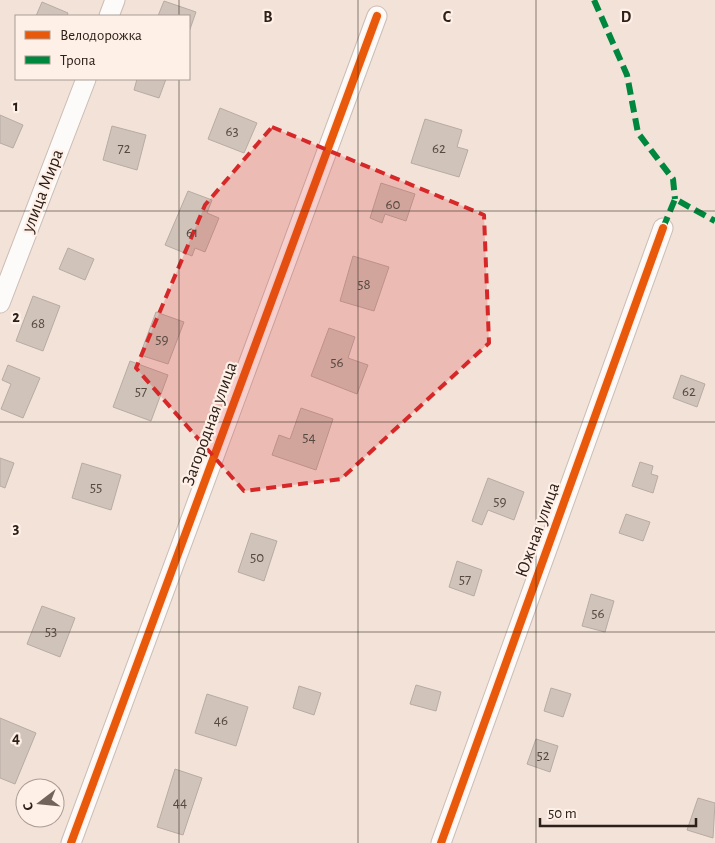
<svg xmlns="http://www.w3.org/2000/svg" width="715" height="843" font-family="'Alegreya Sans',sans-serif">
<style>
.building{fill:#d0c3ba;stroke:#b8aba3}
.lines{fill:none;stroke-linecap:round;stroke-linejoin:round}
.street-casing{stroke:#cbbdb5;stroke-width:21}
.street{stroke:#fdfbf9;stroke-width:19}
.quiet{stroke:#00873e;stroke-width:6;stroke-dasharray:12 6;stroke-linecap:butt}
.cycleway-casing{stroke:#feefe7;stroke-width:11}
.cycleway{stroke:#e8590c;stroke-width:8}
.marked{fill:#d62828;fill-opacity:0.2;stroke:#d62828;stroke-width:4;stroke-dasharray:10 6;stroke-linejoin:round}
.grid{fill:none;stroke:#2d2018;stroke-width:1;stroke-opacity:0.55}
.labels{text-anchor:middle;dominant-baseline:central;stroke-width:4.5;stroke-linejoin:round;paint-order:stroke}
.number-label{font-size:15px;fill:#564940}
.street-label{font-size:18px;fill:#2d2018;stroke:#feefe7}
.grid-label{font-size:16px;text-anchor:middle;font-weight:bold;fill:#2d2018;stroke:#feefe7;stroke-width:4.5;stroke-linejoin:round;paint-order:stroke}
</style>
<rect width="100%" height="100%" fill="#f2e2d8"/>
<!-- building -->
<g class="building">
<polygon points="164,1 196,12 189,32 189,16 158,16"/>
<polygon points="42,2 68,13 67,16 36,16"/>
<polygon points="137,79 166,79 159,98 134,90"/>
<polygon points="220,108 257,123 244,153 208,139"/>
<polygon points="0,115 23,125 13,148 0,143"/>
<polygon points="425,119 462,130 457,147 468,150 459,177 411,163"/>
<polygon points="112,126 146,135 137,170 103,160"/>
<polygon points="381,183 415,194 406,221 385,214 382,223 370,218"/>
<polygon points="188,191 212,200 207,213 219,218 205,252 195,248 192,256 165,245"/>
<polygon points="68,248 94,259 85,280 59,269"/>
<polygon points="353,256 389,267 374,311 340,301"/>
<polygon points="33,296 60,306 43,351 16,341"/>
<polygon points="156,312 184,322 168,364 140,355"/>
<polygon points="329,328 355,337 348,358 368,365 357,394 311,376"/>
<polygon points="130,361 168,375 151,421 113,407"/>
<polygon points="8,365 40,378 23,418 1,409 11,384 2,380"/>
<polygon points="681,375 705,384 697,407 673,398"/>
<polygon points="301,408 333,419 316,470 272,455 279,435 290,439"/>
<polygon points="0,458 14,463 5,488 0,486"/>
<polygon points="640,462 653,466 651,474 658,476 653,493 632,486"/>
<polygon points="82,463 121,475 111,510 72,498"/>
<polygon points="488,478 524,492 514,520 488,510 482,525 472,521"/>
<polygon points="626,514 650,522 643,541 619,533"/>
<polygon points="251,533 277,541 264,581 238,572"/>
<polygon points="457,561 482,570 474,596 449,587"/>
<polygon points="591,594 614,601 605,632 582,626"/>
<polygon points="42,606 75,618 60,657 27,644"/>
<polygon points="416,685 441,692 436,711 410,704"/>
<polygon points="299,686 321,693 314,715 293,708"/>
<polygon points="551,688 571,694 563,717 544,711"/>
<polygon points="207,694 248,707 236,746 195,733"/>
<polygon points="0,718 36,733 15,784 0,778"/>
<polygon points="536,739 558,746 550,772 527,764"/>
<polygon points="175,769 202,778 183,835 157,827"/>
<polygon points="698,798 715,803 713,838 687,830"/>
</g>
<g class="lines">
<defs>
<g id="street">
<polyline points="109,16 115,0"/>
<polyline points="0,303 86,79"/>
<polyline points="71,843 377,16"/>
<polyline points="441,843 663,228"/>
</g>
</defs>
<!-- street casing -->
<use href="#street" class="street-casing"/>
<!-- street -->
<use href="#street" class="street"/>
<!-- quiet -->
<g class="quiet">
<polyline points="594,0 627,75 638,133 673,179 675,199"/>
<polyline points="663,228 675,199 715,221"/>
</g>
<defs>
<g id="cycleway">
<polyline points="71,843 377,16"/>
<polyline points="441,843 663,228"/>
</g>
</defs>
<!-- cycleway casing -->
<use href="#cycleway" class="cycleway-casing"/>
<!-- cycleway -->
<use href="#cycleway" class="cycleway"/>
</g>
<!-- marked area -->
<path class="marked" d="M 272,127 L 484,215 L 489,343 L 341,479 L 244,491 L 136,368 L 205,205 Z"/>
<!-- grid -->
<path class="grid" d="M 179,0 L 179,16M 358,0 L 358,843M 536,0 L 536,843M 179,79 L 179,843M 0,211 L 715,211M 0,422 L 715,422M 0,632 L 715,632"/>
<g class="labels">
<!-- number labels -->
<g class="number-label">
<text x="232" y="131">63</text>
<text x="124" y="148">72</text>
<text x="439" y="148">62</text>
<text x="393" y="204">60</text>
<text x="192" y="232">61</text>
<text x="364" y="284">58</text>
<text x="38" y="323">68</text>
<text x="162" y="339">59</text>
<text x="337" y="362">56</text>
<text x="141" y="391">57</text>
<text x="689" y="391">62</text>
<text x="309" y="437">54</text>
<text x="96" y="487">55</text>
<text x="500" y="501">59</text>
<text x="257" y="557">50</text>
<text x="465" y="579">57</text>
<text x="598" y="613">56</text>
<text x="51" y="631">53</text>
<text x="221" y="720">46</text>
<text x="543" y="755">52</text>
<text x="180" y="802">44</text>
</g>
<!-- street labels -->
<g class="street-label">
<text transform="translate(43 191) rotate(-69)">улица Мира</text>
<text transform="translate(210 424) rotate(-70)">Загородная улица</text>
<text transform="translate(538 530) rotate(-70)">Южная улица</text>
</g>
</g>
<g class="grid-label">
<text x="268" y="22">B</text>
<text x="447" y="22">C</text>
<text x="626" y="22">D</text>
<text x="16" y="111">1</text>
<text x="16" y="322">2</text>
<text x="16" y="533">3</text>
<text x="16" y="743">4</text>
</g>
<!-- legend -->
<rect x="15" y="15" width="175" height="65" fill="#feefe7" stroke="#aa9c94"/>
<rect x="25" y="31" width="25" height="8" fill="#e8590c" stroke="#aa9c94"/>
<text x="60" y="40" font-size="15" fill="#2d2018">Велодорожка</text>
<rect x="25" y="56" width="25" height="8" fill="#00873e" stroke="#aa9c94"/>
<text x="60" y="65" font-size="15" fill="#2d2018">Тропа</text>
<!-- north arrow -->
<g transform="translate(40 803) rotate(254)"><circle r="24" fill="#feefe7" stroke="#aa9c94"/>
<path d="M0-4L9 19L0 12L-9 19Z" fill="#72645b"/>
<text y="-8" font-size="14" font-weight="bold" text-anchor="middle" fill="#2d2018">С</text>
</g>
<!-- scale -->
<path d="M540 818v8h156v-8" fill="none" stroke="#2d2018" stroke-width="2.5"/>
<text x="548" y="818" font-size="15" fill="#2d2018" stroke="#feefe7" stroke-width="4" paint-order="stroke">50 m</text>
</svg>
